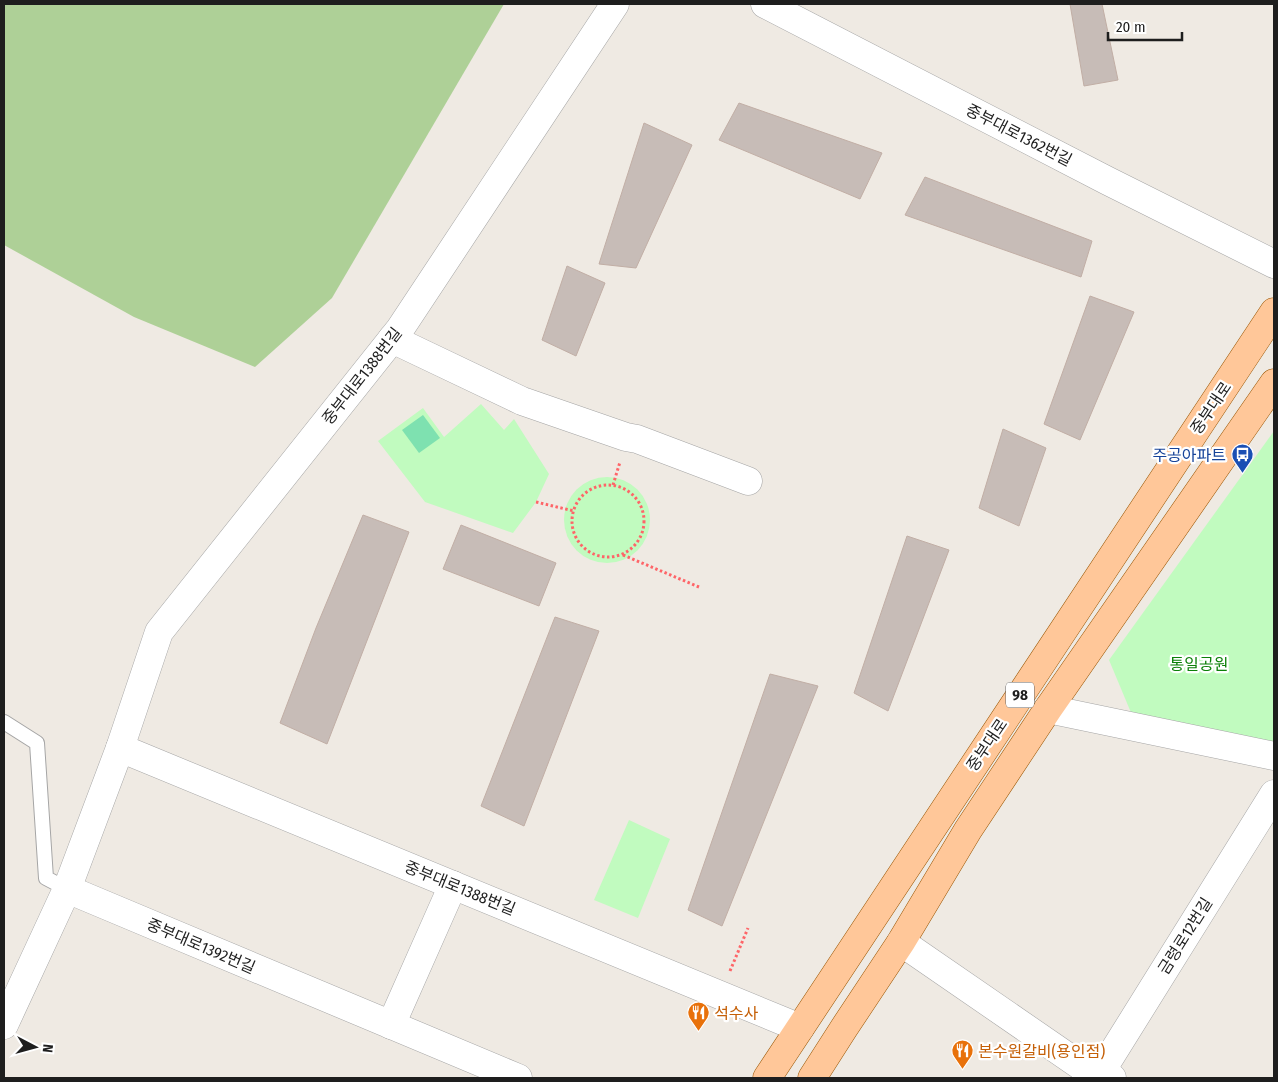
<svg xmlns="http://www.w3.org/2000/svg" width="1278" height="1082" font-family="'Fira Sans Condensed','Noto Sans KR',sans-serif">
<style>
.forest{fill:#aed097}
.park{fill:#c1fbbf}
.pitch{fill:#7ee1b0}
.building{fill:#c7bcb7;stroke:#c1aea5}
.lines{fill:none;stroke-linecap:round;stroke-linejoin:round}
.lane-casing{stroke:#a5a5a5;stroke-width:16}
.street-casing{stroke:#a5a5a5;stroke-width:29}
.primary-casing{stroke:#985400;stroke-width:29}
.path{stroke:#fe6568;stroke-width:3;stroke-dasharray:2.5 2.5;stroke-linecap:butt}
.lane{stroke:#fff;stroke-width:14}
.street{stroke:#fff;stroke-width:28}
.primary{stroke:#ffc799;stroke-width:28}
.labels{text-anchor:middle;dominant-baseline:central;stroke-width:4.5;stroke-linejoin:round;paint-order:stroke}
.shield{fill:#fff;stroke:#626262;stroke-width:1}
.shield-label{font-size:15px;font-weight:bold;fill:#1e1e1e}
.street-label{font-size:16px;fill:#1e1e1e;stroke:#fff}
.transit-label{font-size:16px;fill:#164399;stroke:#fff;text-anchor:end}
.park-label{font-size:16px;fill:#0c8008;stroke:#fff}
.food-label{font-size:16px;fill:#c56008;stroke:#fff;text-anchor:start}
</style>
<rect width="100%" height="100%" fill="#efeae3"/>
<!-- forest -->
<polygon class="forest" points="4,4 504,4 332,298 255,367 134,317 4,245"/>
<!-- park -->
<g class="park">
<polygon points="481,404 504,430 514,419 549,474 536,502 513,533 425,502 378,441 423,408 444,437"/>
<polygon points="1274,431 1274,755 1137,727 1109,660"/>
<circle cx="607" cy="520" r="43"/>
<polygon points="629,820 670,839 638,918 594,900"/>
</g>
<!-- pitch -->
<polygon class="pitch" points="423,415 440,438 419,453 402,430"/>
<!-- building -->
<g class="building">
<polygon points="1070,4 1102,4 1118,80 1084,86"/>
<polygon points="739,103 882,153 860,199 719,140"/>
<polygon points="644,123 692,145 636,268 599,264"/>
<polygon points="925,177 1092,241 1081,277 905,215"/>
<polygon points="567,266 605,283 576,356 542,340"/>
<polygon points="1090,296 1134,312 1080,440 1044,424"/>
<polygon points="1003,429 1046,448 1019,526 979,508"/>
<polygon points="363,515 409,532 327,744 280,723 316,628"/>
<polygon points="461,525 556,563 539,606 443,569"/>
<polygon points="907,536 949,550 888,711 854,693"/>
<polygon points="555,617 599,631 524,826 481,806"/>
<polygon points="770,674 818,686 722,926 688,910"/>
</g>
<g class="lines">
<defs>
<polyline id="lane" points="4,722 37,743 46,878 67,889"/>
<g id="street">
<polyline points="765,4 1108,181 1274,264"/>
<polyline points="392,339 522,401 626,437 637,439 748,481"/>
<polyline points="1048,709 1274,756"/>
<polyline points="120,748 800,1028"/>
<polyline points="67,889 518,1078"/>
<polyline points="901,942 1097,1077 1112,1078"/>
<polyline points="4,1025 67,889 120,748 159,632 400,329 615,4"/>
<polyline points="391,1025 453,885"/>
<polyline points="1097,1078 1274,794"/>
</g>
<g id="primary">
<polyline points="767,1078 1274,312"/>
<polyline points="812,1078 844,1028 901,942 968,830 1048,709 1274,383"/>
</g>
</defs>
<!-- lane casing -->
<use href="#lane" class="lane-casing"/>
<!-- street casing -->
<use href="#street" class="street-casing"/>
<!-- primary casing -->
<use href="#primary" class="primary-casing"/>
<!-- path -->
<g class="path">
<circle cx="608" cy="521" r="36"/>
<polyline points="613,485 620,462"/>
<polyline points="536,502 574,511"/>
<polyline points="623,555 699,587"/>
<polyline points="730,971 748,928"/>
</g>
<!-- lane -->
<use href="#lane" class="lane"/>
<!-- street -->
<use href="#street" class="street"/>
<!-- primary -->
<use href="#primary" class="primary"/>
</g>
<!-- icons -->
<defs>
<symbol id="bus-pin" viewBox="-11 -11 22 30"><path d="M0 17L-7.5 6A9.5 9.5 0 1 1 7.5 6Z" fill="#1a4fb4" stroke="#fff"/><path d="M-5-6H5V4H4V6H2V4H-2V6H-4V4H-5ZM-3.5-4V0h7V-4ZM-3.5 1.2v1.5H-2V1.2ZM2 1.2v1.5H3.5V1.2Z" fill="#fff"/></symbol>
<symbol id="restaurant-pin" viewBox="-11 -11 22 30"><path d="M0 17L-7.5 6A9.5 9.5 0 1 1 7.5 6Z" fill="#e8710a" stroke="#fff"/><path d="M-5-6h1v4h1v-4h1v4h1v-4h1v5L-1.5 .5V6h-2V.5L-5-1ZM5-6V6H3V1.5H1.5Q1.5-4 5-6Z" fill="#fff"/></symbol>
</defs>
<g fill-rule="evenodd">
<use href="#bus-pin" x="1230" y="442" width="25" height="34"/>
<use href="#restaurant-pin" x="686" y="1000" width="25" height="34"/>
<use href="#restaurant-pin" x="950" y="1038" width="25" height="34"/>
</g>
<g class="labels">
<!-- shield labels -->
<rect class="shield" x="1006" y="682.5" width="28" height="25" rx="4"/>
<g class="shield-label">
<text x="1020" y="695">98</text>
</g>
<!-- street labels -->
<g class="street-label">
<text transform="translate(1019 135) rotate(27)">중부대로1362번길</text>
<text transform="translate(362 376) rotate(-52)">중부대로1388번길</text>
<text transform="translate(1211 408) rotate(-56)">중부대로</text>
<text transform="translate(987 745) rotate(-56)">중부대로</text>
<text transform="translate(460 888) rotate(22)">중부대로1388번길</text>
<text transform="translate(1185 936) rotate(-58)">금령로12번길</text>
<text transform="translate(201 946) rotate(23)">중부대로1392번길</text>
</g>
<!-- transit labels -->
<g class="transit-label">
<text x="1226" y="455">주공아파트</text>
</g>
<!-- park labels -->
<g class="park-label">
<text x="1199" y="664">통일공원</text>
</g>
<!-- food labels -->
<g class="food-label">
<text x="714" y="1013">석수사</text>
<text x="978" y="1051">본수원갈비(용인점)</text>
</g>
</g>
<!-- border -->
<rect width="1278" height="1082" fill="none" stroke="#1e1e1e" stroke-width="10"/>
<!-- north arrow -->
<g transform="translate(35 1047) rotate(96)" stroke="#ffffff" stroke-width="4" paint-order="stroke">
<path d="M0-4L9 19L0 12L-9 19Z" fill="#1e1e1e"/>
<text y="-8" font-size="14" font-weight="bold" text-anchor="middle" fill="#1e1e1e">N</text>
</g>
<!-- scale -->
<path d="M1108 32v8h74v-8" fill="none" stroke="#1e1e1e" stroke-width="2.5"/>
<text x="1116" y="32" font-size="15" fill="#1e1e1e" stroke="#ffffff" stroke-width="4" paint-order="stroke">20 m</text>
</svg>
